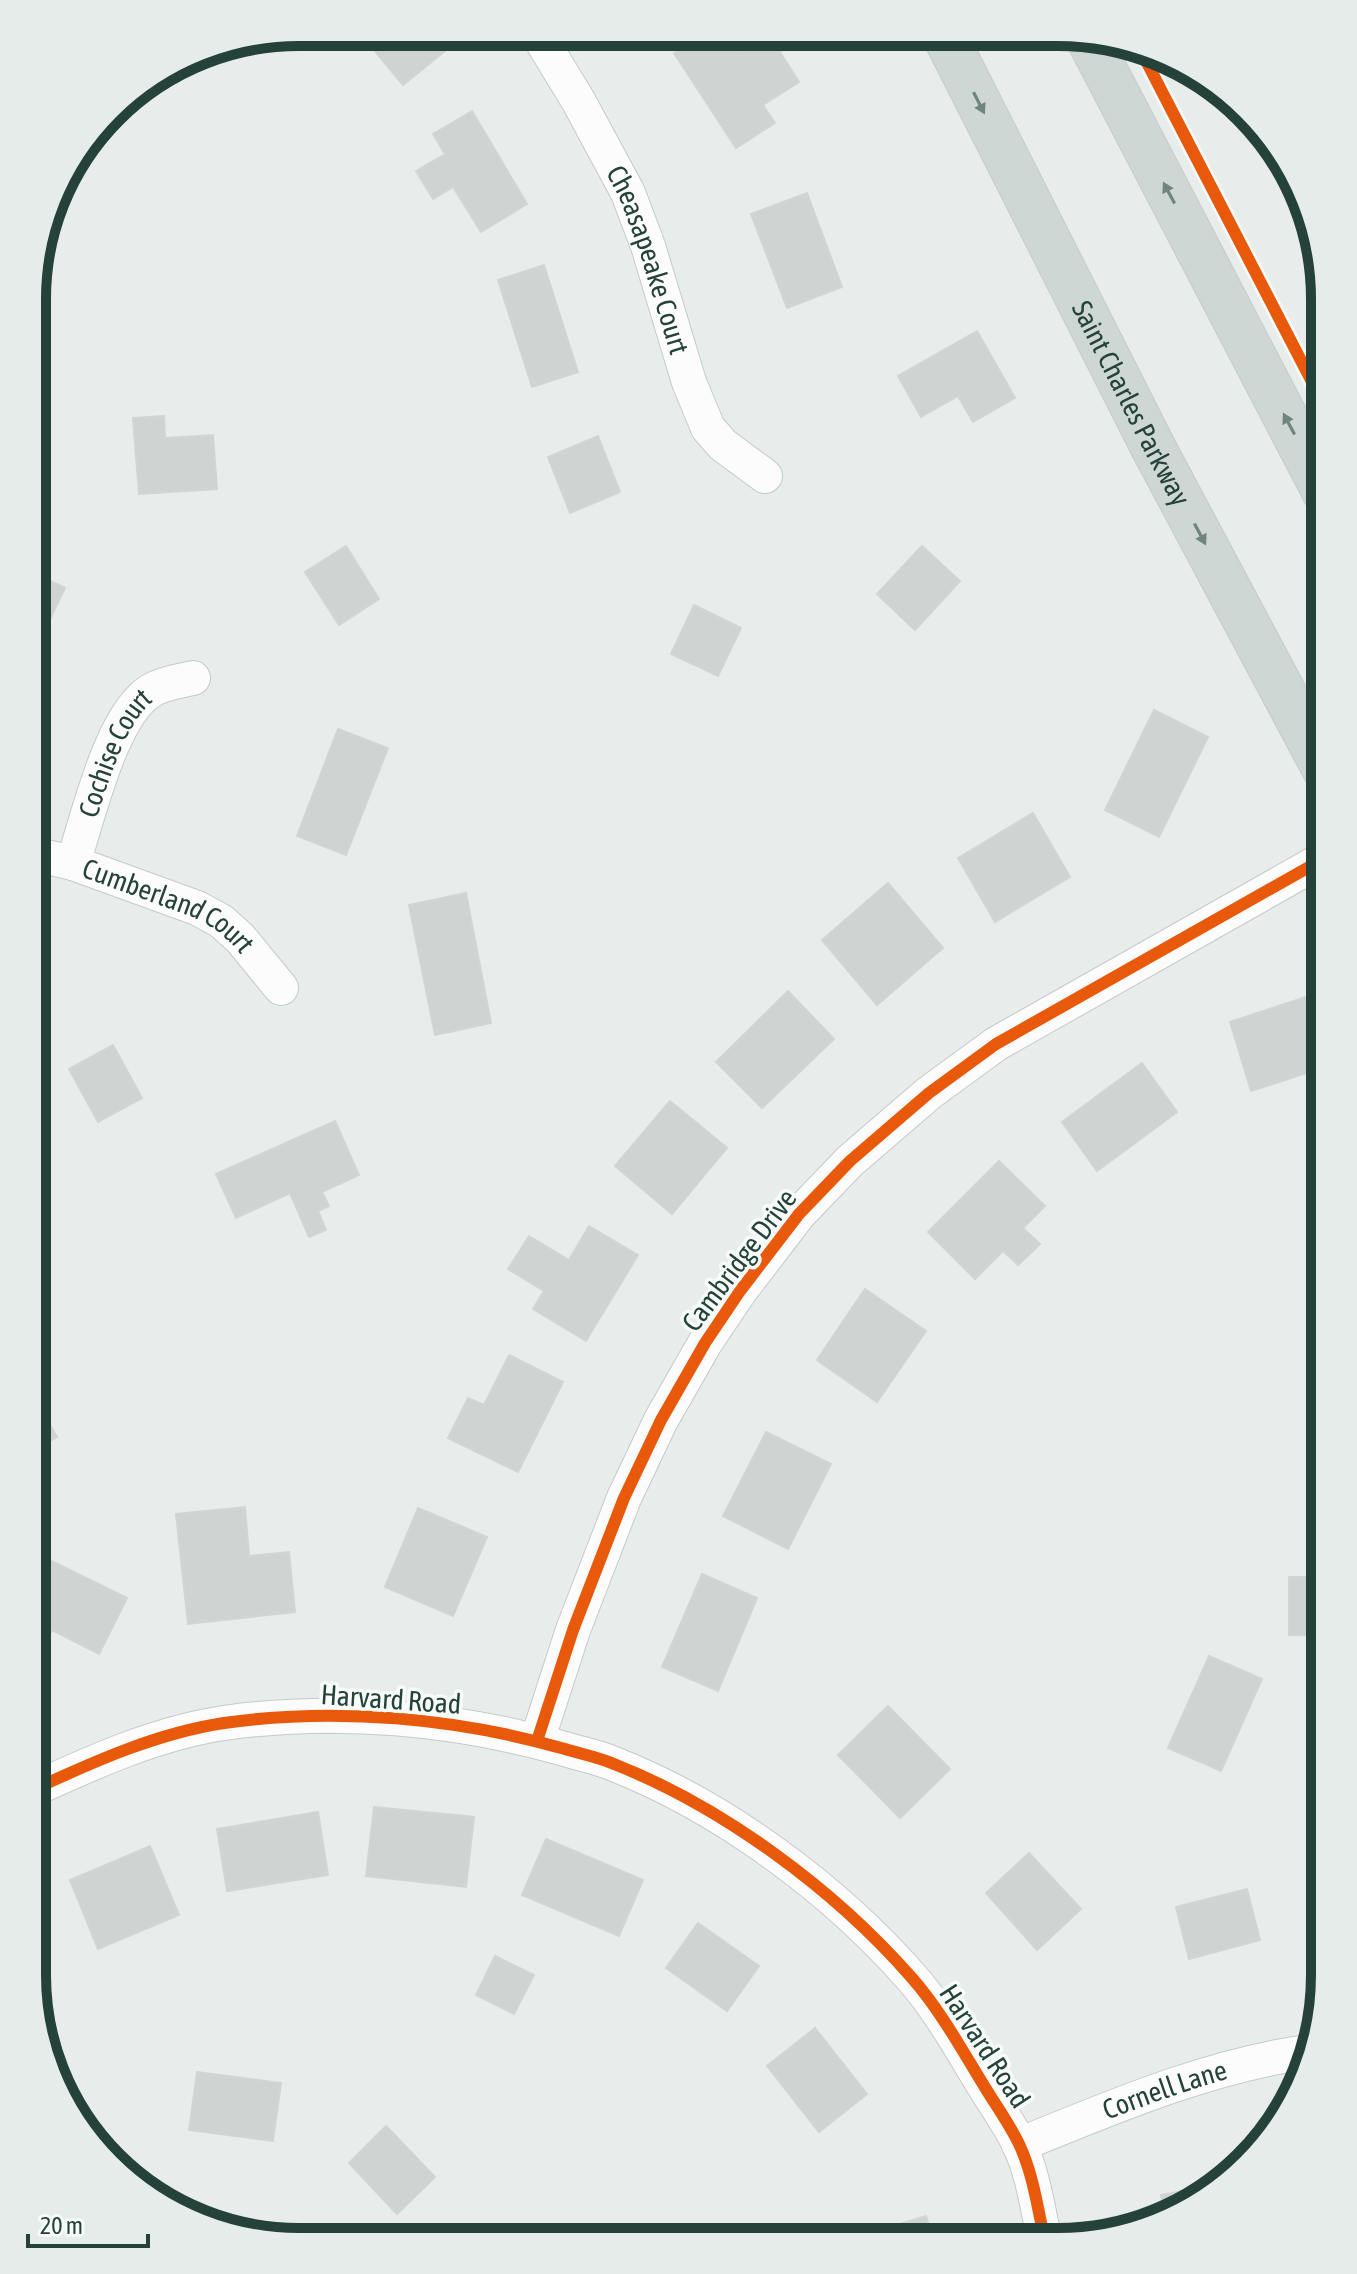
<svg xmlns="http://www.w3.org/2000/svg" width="1357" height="2274" font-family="'Asap Condensed',sans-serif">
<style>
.building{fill:#cfd4d2;stroke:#d1d6d4;stroke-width:2}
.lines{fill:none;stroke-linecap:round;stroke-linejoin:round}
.street-casing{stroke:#c5cac8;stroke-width:36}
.primary-casing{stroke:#c3ccc9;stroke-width:46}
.street{stroke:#fcfcfc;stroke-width:34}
.primary{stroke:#cfd7d5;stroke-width:44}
.cycleway-casing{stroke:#f7fbf9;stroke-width:17}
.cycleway{stroke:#e8590c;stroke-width:12}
.oneway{fill:#718580}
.labels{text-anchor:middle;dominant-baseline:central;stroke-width:7;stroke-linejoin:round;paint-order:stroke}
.street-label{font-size:28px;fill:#24423a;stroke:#f7fbf9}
.rim{fill:none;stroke:#24423a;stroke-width:10}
</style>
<rect width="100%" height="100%" fill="#e8edeb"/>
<!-- building -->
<g class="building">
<polygon points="359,32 432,32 446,50 403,85"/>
<polygon points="705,33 731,33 743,52 772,33 801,33 803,37 780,52 799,82 763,105 775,123 736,148 674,53"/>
<polygon points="472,111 527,204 481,232 453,187 433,199 416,171 445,154 433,134"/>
<polygon points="807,193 842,287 787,308 751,214"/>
<polygon points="544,265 578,372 532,387 498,280"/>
<polygon points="977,331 1015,398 973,422 958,396 921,417 898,376"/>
<polygon points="164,416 165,438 213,435 217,489 139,494 133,418"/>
<polygon points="598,436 620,492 570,513 548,457"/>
<polygon points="346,546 379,599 339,625 305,572"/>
<polygon points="922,546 960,581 915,630 877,594"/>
<polygon points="34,573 65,588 38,644 34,642"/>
<polygon points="694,605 741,628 718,676 671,654"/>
<polygon points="1154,710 1208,737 1159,837 1105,810"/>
<polygon points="338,729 388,748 346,855 297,836"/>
<polygon points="1033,813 1070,877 995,922 958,858"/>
<polygon points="888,883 943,948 877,1005 822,940"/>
<polygon points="466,893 491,1023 435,1035 409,905"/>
<polygon points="788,991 834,1039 762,1108 716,1062"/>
<polygon points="1312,995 1325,1034 1325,1067 1251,1091 1230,1022"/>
<polygon points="113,1045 142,1098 98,1122 69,1069"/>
<polygon points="1142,1063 1177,1112 1097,1171 1062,1122"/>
<polygon points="670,1101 727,1148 672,1214 615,1166"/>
<polygon points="335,1121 359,1175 322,1192 329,1206 318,1211 326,1230 309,1237 290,1193 236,1218 216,1174"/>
<polygon points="999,1161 1045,1206 1023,1228 1040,1244 1018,1265 1003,1251 975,1279 928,1232"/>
<polygon points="589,1226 638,1255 586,1341 533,1309 544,1291 508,1269 529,1236 569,1260"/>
<polygon points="865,1289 926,1331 877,1402 817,1360"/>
<polygon points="509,1355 563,1382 518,1472 448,1438 468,1398 484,1405"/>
<polygon points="33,1394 57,1437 33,1450"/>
<polygon points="766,1432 831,1464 788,1549 723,1516"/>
<polygon points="245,1507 249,1556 289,1552 295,1612 188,1624 176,1514"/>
<polygon points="418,1508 487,1537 453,1616 385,1587"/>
<polygon points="35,1553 127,1598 99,1654 52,1630 48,1638 32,1630 33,1558"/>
<polygon points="702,1574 757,1598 718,1691 662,1667"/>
<rect x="1289" y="1577" width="36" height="58"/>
<polygon points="1209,1656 1262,1679 1221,1771 1168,1748"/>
<polygon points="888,1706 950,1769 900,1818 838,1755"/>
<polygon points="374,1807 474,1817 466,1887 366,1876"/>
<polygon points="318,1812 328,1875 227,1891 217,1829"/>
<polygon points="546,1839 643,1880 619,1936 522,1895"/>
<polygon points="150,1846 179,1915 98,1949 70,1880"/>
<polygon points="1029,1853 1081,1909 1037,1950 986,1893"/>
<polygon points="1247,1889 1260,1940 1189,1959 1176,1907"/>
<polygon points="698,1923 759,1966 727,2011 666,1968"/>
<polygon points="32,1949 47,1966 33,1979 32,1975"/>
<polygon points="495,1956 534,1975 514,2014 476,1995"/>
<polygon points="815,2028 867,2094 819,2132 767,2066"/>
<polygon points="197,2072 281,2083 273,2141 189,2130"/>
<polygon points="386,2126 435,2177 397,2214 349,2163"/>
<polygon points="1205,2187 1165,2218 1161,2195"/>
<polygon points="926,2216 934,2242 874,2241 871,2233"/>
</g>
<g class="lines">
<defs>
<g id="street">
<path id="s1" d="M 537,33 L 579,102 L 628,193 L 648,246 L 689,382 L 708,428 L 723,445 L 765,476"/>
<path id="s2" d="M 33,854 L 73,863 L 197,908 L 221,921 L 240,938 L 281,988"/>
<path id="s3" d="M 73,863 C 88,818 111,714 152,690 C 164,683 180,681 193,678"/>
<polyline points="537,1741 573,1630 624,1498 661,1420 705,1343 740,1291 799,1214 850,1161 929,1093 996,1044 1325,858"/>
<path d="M 32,1790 C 93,1762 157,1733 224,1723 C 337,1707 456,1718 565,1749 C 581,1754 598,1757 614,1764 C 723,1807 834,1889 912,1978 C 941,2011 963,2052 986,2089 C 997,2107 1010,2125 1019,2144 C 1033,2173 1038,2210 1045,2242"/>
<path id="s4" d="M 1019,2145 C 1115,2106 1210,2065 1313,2051"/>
</g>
<g id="primary">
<path id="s5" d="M 944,34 L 1154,449 L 1325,770"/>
<polyline points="1086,34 1325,493"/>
</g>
</defs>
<!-- street casing -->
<use href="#street" class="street-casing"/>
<!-- primary casing -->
<use href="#primary" class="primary-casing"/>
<!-- street -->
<use href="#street" class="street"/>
<!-- primary -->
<use href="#primary" class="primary"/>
<defs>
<g id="cycleway">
<polyline points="1143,55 1325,407"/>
<polyline points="537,1741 573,1630 624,1498 661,1420 705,1343 740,1291 799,1214 850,1161 929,1093 996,1044 1325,858"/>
<path d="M 32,1790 C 93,1762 157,1733 224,1723 C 337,1707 456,1718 565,1749 C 581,1754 598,1757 614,1764 C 723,1807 834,1889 912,1978 C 941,2011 963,2052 986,2089 C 997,2107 1010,2125 1019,2144 C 1033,2173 1038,2210 1045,2242"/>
</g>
</defs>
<!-- cycleway casing -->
<use href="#cycleway" class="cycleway-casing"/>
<!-- cycleway -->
<use href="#cycleway" class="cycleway"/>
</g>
<!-- one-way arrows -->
<defs><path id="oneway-solid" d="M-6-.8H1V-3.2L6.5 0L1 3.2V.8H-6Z" transform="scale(2)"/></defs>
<g class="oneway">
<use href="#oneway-solid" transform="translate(979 103) rotate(63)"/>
<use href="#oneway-solid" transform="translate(1169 193) rotate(-118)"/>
<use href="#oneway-solid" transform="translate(1289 424) rotate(-118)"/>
<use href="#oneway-solid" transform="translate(1200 534) rotate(62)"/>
</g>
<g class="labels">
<!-- street labels -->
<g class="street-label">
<text stroke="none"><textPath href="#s1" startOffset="254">Cheasapeake Court</textPath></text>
<text stroke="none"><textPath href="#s5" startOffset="414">Saint Charles Parkway</textPath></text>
<text stroke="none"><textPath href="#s3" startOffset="118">Cochise Court</textPath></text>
<text stroke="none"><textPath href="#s2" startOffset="146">Cumberland Court</textPath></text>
<text transform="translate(739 1260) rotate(-53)">Cambridge Drive</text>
<text transform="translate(391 1699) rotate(4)">Harvard Road</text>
<text transform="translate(985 2046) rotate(57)">Harvard Road</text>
<text stroke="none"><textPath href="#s4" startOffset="156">Cornell Lane</textPath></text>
</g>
</g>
<!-- crop -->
<path d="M0 0H1357V2274H0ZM299 46H1058A253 253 0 0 1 1311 299V1975A253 253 0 0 1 1058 2228H299A253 253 0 0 1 46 1975V299A253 253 0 0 1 299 46Z" fill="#e6ecea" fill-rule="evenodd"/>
<path class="rim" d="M299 46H1058A253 253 0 0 1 1311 299V1975A253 253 0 0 1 1058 2228H299A253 253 0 0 1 46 1975V299A253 253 0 0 1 299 46Z"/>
<!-- scale -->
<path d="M28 2234v12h120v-12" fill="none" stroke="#24423a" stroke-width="4"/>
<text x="40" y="2234" font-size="24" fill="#24423a" stroke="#f7fbf9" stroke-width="6" paint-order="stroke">20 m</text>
</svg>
